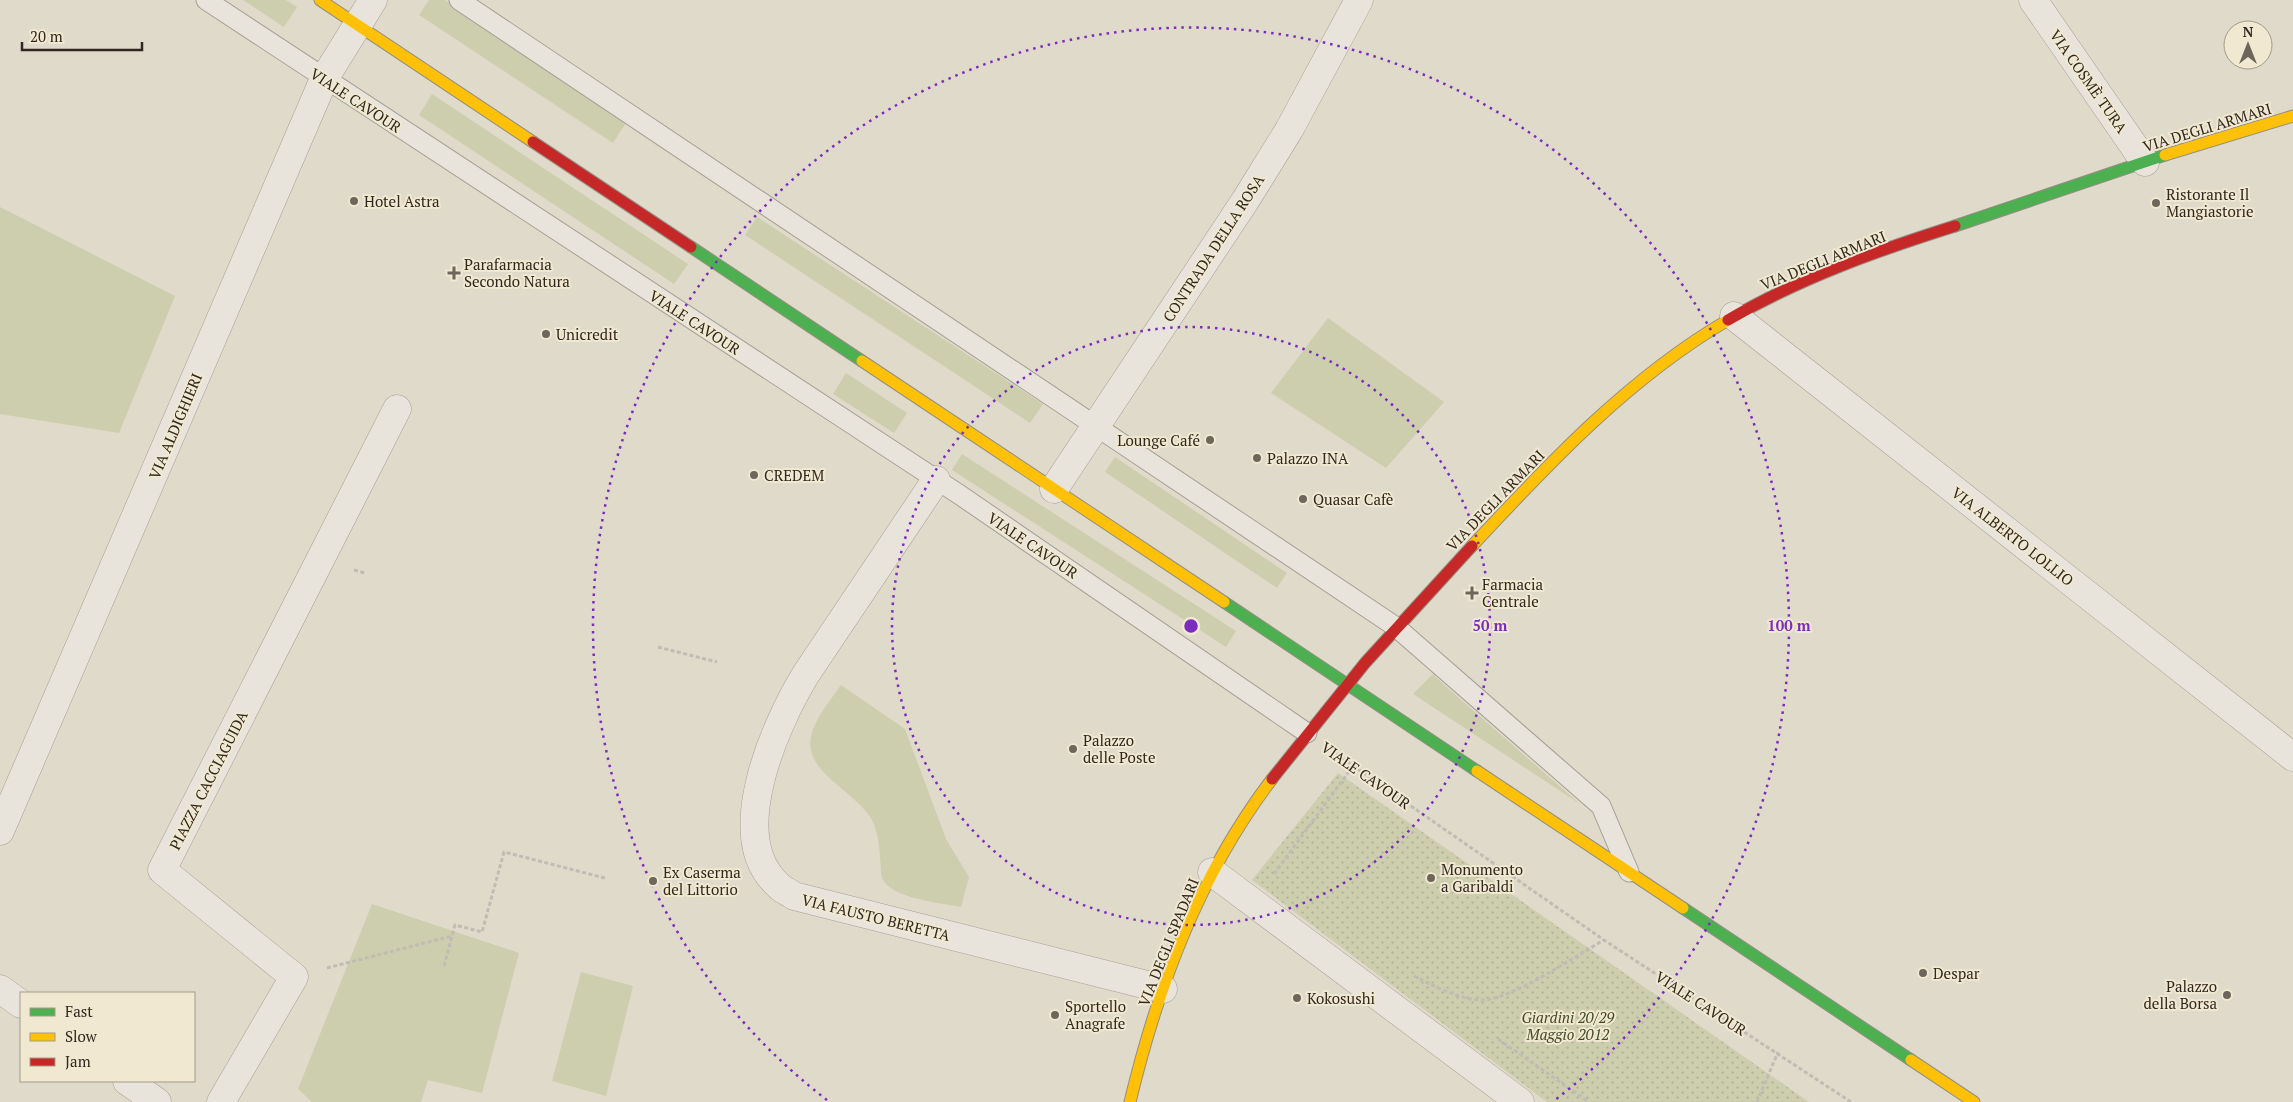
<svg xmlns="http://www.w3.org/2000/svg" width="2293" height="1102" font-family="'PT Serif',serif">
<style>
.green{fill:#cdceae}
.park{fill:url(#park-dots)}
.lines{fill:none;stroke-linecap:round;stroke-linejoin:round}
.lane-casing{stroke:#a49f94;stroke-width:21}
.street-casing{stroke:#a49f94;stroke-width:29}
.fast-casing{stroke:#948e83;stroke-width:13}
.slow-casing{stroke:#948e83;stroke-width:13}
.jam-casing{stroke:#948e83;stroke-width:13}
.path{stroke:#c0bbb3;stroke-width:3;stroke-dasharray:4 2.5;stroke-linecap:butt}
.lane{stroke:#e8e4db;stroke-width:19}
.street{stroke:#e8e4db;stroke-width:28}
.fast{stroke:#4caf50;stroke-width:11}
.slow{stroke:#ffc107;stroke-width:11}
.jam{stroke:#c62828;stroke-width:11}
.ring{fill:none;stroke:#7b2cbf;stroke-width:2.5;stroke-dasharray:2.5 5}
.poi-dot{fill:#6e665a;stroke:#f0e8d0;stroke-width:2}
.labels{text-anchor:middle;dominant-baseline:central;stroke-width:4;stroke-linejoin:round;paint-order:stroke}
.street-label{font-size:15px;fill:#31271e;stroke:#f0e8d0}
.poi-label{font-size:15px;fill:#31271e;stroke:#f0e8d0;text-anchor:start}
.park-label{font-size:15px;font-style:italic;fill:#414b27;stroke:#f0e8d0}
.centre{fill:#7b2cbf;stroke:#f0e8d0;stroke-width:2.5}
.ring-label{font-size:15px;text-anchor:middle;font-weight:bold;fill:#7b2cbf;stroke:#f0e8d0;stroke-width:4;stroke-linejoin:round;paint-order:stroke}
</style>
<defs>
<pattern id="park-dots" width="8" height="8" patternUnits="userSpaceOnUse" patternTransform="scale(1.25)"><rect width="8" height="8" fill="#cdceae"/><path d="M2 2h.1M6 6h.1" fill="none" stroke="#b0b195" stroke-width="1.8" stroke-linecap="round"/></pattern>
</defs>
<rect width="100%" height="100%" fill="#e0daca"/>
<!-- green -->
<g class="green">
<polygon points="243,0 286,0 297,7 284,27"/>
<polygon points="429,0 445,0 628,120 613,143 419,15"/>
<polygon points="432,94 688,264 674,284 419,115"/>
<polygon points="0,207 175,296 119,433 0,414"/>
<polygon points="757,217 1043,404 1030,423 745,235"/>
<polygon points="1328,318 1444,402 1386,468 1271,393"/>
<polygon points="846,373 907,413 894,433 833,394"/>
<polygon points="962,454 1236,631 1226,647 952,470"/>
<polygon points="1115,457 1287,573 1277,588 1105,472"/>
<polygon points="1433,674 1442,683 1580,804 1413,694"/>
<path d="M 841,685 L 905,729 L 946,839 L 969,877 L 961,907 C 942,903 882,898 881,873 C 880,856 880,836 872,820 C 854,788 795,770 814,727 C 820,712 832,698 841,685 Z"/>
<polygon points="372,904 519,953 482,1093 428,1080 421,1102 312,1102 298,1089"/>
<polygon points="581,972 633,986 606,1096 552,1081"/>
</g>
<!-- park -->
<polygon class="park" points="1338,773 1809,1102 1547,1102 1252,880"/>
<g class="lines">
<defs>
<g id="lane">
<polyline points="206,0 960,495 1307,733"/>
<polyline points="459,0 1396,627 1601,806 1629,872"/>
</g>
<g id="street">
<polyline points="2033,0 2145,162"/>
<polyline points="1734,316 2293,757"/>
<path d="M 936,480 L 806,674 C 776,723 724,837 778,885 C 782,890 789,892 794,896 L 1163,989"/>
<polyline points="1054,489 1245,201 1289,130 1359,0"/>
<polyline points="0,831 324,79 373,0"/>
<polyline points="1212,872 1520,1102"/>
<polyline points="0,989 21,1004"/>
<polyline points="127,1081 157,1102"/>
<polyline points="221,1102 294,977 162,870 397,409"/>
</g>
<g id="fast">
<polyline points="1955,226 2165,155"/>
<polyline points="691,247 862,361"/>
<polyline points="1224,602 1477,771"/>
<polyline points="1683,908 1911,1060"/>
</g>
<g id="slow">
<polyline points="320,0 533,142"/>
<polyline points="2165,155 2293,116"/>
<polyline points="862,361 1224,602"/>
<path d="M 1472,546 C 1549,463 1630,377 1728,320"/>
<polyline points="1477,771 1683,908"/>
<polyline points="1911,1060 1974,1102"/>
<path d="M 1130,1102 C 1158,986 1199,875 1272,779"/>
</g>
<g id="jam">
<polyline points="533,142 691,247"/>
<path d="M 1728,320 C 1800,278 1876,251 1955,226"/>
<polyline points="1272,779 1365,663 1472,546"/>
</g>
</defs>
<!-- lane casing -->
<use href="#lane" class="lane-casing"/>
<!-- street casing -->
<use href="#street" class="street-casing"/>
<!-- fast casing -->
<use href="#fast" class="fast-casing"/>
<!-- slow casing -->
<use href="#slow" class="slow-casing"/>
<!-- jam casing -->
<use href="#jam" class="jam-casing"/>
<!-- path -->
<g class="path">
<polyline points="354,570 365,573"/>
<polyline points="658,647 717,662"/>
<polyline points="1336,754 1604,940 1851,1102"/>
<polyline points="1274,874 1353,766"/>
<polyline points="697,895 736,886"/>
<polyline points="444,966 455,925 482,932 504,852 605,878"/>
<polyline points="327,968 452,936"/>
<path d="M 1414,976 C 1432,985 1462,1001 1483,1000 C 1512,999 1576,956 1604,940"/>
<polyline points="1498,1039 1589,1102"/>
<polyline points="1757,1102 1778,1052"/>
</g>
<!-- lane -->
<use href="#lane" class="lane"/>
<!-- street -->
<use href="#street" class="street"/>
<!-- fast -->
<use href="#fast" class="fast"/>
<!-- slow -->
<use href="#slow" class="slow"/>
<!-- jam -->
<use href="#jam" class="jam"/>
</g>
<!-- distance rings -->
<g class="ring">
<circle cx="1191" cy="626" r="299"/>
<path d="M827 1100A598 598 0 1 1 1555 1100"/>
</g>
<!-- markers -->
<g class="poi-dot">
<circle cx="354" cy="201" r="5"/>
<circle cx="2156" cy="203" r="5"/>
<path d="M451.5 265.5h5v5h5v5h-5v5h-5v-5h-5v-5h5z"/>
<circle cx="546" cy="334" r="5"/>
<circle cx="1210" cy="440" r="5"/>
<circle cx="1257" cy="458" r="5"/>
<circle cx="754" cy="475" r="5"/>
<circle cx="1303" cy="499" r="5"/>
<path d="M1469.5 585.5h5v5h5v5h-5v5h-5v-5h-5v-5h5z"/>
<circle cx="1073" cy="749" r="5"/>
<circle cx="1431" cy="878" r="5"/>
<circle cx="653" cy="881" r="5"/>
<circle cx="1923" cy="973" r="5"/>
<circle cx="2227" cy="995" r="5"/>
<circle cx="1297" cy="998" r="5"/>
<circle cx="1055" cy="1015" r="5"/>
</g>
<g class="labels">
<!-- street labels -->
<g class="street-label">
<text transform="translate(2089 81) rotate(55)">VIA COSMÈ TURA</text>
<text transform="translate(356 100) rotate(33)">VIALE CAVOUR</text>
<text transform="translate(2207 127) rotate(-17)">VIA DEGLI ARMARI</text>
<text transform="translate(1213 248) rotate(-57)">CONTRADA DELLA ROSA</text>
<text transform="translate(1823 260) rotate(-22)">VIA DEGLI ARMARI</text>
<text transform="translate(695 322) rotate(33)">VIALE CAVOUR</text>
<text transform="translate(175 426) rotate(-67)">VIA ALDIGHIERI</text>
<text transform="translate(1495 500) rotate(-46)">VIA DEGLI ARMARI</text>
<text transform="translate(2013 536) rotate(38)">VIA ALBERTO LOLLIO</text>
<text transform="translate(1033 545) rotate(34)">VIALE CAVOUR</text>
<text transform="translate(1366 775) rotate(35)">VIALE CAVOUR</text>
<text transform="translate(208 780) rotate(-63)">PIAZZA CACCIAGUIDA</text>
<text transform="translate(876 917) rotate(14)">VIA FAUSTO BERETTA</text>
<text transform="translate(1168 942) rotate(-68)">VIA DEGLI SPADARI</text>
<text transform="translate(1701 1003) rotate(33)">VIALE CAVOUR</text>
</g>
<!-- poi labels -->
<g class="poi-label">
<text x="2166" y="194">Ristorante Il<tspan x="2166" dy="17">Mangiastorie</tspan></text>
<text x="364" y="201">Hotel Astra</text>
<text x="464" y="264">Parafarmacia<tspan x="464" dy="17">Secondo Natura</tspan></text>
<text x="556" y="334">Unicredit</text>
<text x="1200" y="440" text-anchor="end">Lounge Café</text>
<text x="1267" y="458">Palazzo INA</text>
<text x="764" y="475">CREDEM</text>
<text x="1313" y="499">Quasar Cafè</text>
<text x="1482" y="584">Farmacia<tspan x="1482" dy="17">Centrale</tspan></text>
<text x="1083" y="740">Palazzo<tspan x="1083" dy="17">delle Poste</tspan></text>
<text x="1441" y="869">Monumento<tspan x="1441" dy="17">a Garibaldi</tspan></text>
<text x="663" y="872">Ex Caserma<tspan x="663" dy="17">del Littorio</tspan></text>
<text x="1933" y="973">Despar</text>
<text x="2217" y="986" text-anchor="end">Palazzo<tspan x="2217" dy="17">della Borsa</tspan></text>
<text x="1307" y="998">Kokosushi</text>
<text x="1065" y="1006">Sportello<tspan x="1065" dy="17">Anagrafe</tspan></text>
</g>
<!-- park labels -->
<g class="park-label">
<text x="1568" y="1017">Giardini 20/29<tspan x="1568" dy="17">Maggio 2012</tspan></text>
</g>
</g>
<circle cx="1191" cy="626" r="8" class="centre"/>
<g class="ring-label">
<text x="1490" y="631">50 m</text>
<text x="1789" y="631">100 m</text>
</g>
<!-- legend -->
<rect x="20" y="992" width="175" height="90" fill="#f0e8d0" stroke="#a49b89"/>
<rect x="30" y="1008" width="25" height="8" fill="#4caf50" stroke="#a49b89"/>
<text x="65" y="1017" font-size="15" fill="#31271e">Fast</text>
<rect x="30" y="1033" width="25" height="8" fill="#ffc107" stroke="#a49b89"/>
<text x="65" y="1042" font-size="15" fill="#31271e">Slow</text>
<rect x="30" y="1058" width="25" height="8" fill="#c62828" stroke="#a49b89"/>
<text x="65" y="1067" font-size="15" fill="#31271e">Jam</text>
<!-- north arrow -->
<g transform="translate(2248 45)"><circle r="24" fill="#f0e8d0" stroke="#a49b89"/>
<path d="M0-4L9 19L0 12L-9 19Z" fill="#6e665a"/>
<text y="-8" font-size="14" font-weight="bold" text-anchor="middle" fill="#31271e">N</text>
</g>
<!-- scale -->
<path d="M22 42v8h120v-8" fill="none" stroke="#31271e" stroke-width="2.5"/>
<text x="30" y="42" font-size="15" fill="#31271e" stroke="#f0e8d0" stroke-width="4" paint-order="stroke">20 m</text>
</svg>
